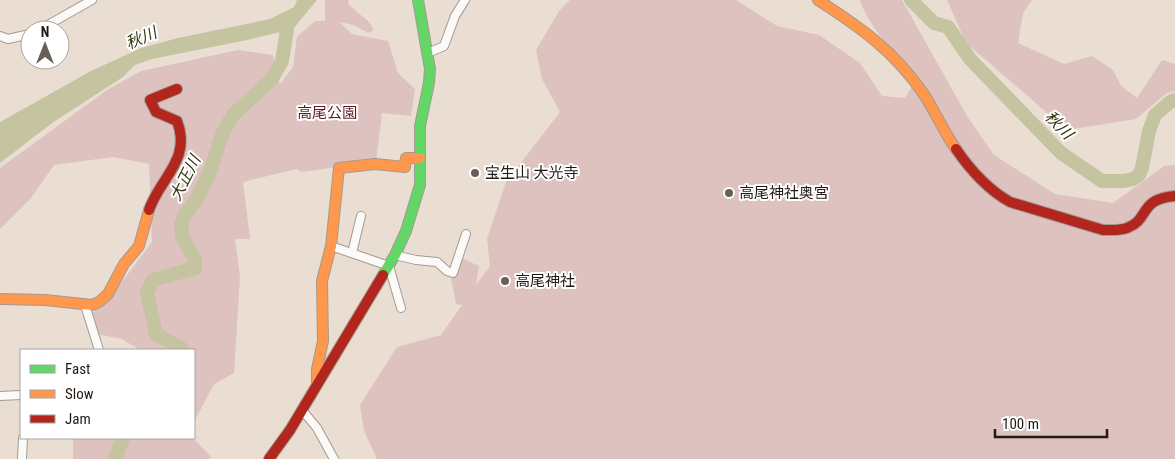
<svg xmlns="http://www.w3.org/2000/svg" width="1175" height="459" font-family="'Roboto Condensed','Noto Sans JP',sans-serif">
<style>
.green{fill:#ddc2bf}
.water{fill:#c4c4a0}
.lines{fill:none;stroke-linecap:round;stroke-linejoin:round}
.river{stroke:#c4c4a0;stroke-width:14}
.street-casing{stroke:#a39a92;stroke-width:10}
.fast-casing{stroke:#a39a92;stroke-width:12}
.slow-casing{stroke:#a39a92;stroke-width:12}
.jam-casing{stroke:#a39a92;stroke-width:12}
.street{stroke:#fcfaf8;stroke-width:8}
.fast{stroke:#63d668;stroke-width:10}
.slow{stroke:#ff974d;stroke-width:10}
.jam{stroke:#b3261e;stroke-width:10}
.poi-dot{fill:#685f57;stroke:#fff;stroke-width:2}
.labels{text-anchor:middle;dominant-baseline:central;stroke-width:4;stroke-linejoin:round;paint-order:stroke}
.park-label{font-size:15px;fill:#5c1b26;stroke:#fff}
.poi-label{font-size:15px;fill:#221b14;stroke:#fff;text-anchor:start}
.water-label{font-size:16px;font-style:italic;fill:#32350f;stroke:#fff}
</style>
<rect width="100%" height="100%" fill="#eaded3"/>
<!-- green -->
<g class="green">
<polygon points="325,0 348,0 349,5 369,22 374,30 368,33 354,25 339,22 352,34 388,41 398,73 415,89 411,116 382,113 376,162 301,172 297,169 243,182 250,239 235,239 240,277 234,373 214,384 194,422 194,350 140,350 122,339 97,334 90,315 109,299 152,242 149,164 113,157 54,165 31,198 0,229 0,168 107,90 141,71 238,50 273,55 280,84 293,67 297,37 315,21 325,21"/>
<path d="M 570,0 L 736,0 L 777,26 L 819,35 L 860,63 L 882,96 L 905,98 L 917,78 C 899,58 867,25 860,0 L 902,0 L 967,116 L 994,155 L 1055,194 L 1113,203 L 1164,166 L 1175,165 L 1175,459 L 377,459 L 364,431 L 360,405 L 397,347 L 441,335 L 462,305 L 456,304 L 451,278 L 457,256 L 479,266 L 476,285 L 490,266 L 487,239 L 506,182 L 560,112 L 542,79 L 536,50 L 559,11 Z"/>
<polygon points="947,0 1032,0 1023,13 1018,43 1064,64 1092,56 1113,70 1121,86 1137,98 1162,60 1175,64 1175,91 1167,93 1136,119 1067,130 966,43"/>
<polygon points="73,438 193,438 211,457 208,459 73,459"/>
</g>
<!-- water -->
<polygon class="water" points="297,0 317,0 293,29 247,40 152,59 135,65 123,77 52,123 0,163 0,122 91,71 141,48 178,38 270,19 294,7"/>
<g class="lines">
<!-- river -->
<g class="river">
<polyline points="911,0 934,23 948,27 970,59 1061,153 1102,181 1124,181 1133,179 1139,175 1142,168 1149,131 1155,115 1170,102 1175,100"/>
<polyline points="181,350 181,348 156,334 147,292 153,280 195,268 195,260 182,236 181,225 184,216 196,200 210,172 223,132 233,115 271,80 282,61 288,23"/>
<polyline points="115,459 123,438"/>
</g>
<defs>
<g id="street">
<polyline points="39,30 92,0"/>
<polyline points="0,36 8,39 30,34"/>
<polyline points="428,53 444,46 455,16 465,0"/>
<polyline points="331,246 389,266 401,308"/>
<polyline points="352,253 361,216"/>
<polyline points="395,255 416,260 437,262 447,271 453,273 466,234"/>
<polyline points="85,305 99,350"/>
<polyline points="0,396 21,395"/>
<polyline points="302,410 317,428 334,459"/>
<polyline points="22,459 23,438"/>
</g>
<polyline id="fast" points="383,275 395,255 406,231 420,185 420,126 429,83 430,69 418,0"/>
<g id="slow">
<path d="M 818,0 C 861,28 893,50 923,93 C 935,111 943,131 956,149"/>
<polyline points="0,299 45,300 92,305 99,302 108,294 124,264 139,246 149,210"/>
<polyline points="317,384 317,369 323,341 322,281 331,246 339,168 375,164 405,167 406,158 420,158"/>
</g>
<g id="jam">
<path d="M 956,149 C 971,171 987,189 1010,202 L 1103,230 C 1111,230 1119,231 1127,228 C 1150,220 1138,199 1175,196"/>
<path d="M 149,210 C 160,178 192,159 177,121 L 156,112 L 150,100 L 177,89"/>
<polyline points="269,459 290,430 383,275"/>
</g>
</defs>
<!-- street casing -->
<use href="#street" class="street-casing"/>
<!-- fast casing -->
<use href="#fast" class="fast-casing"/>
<!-- slow casing -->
<use href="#slow" class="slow-casing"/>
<!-- jam casing -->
<use href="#jam" class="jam-casing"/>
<!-- street -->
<use href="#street" class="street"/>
<!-- fast -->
<use href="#fast" class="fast"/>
<!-- slow -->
<use href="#slow" class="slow"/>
<!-- jam -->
<use href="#jam" class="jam"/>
</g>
<!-- markers -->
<g class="poi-dot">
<circle cx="475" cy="173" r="5"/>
<circle cx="729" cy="193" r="5"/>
<circle cx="505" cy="281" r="5"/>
</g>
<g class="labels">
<!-- park labels -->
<g class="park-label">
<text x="327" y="113">高尾公園</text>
</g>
<!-- poi labels -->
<g class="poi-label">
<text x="485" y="173">宝生山 大光寺</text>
<text x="739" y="193">高尾神社奥宮</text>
<text x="515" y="281">高尾神社</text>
</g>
<!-- water labels -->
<g class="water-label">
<text transform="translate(141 38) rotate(-23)">秋川</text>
<text transform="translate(1059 125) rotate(45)">秋川</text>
<text transform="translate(185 178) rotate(-63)">大正川</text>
</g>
</g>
<!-- legend -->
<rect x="20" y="349" width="175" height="90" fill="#ffffff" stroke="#a7a4a1"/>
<rect x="30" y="365" width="25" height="8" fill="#63d668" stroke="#a7a4a1"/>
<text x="65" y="374" font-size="15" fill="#221b14">Fast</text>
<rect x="30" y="390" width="25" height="8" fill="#ff974d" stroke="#a7a4a1"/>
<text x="65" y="399" font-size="15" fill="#221b14">Slow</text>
<rect x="30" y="415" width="25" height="8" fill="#b3261e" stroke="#a7a4a1"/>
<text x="65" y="424" font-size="15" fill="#221b14">Jam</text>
<!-- north arrow -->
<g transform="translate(45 45)"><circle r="24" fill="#ffffff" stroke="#a7a4a1"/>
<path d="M0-4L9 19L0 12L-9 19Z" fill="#685f57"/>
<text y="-8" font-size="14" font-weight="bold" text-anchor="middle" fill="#221b14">N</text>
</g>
<!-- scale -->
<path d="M995 429v8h112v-8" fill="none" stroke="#221b14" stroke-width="2.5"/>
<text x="1002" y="429" font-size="15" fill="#221b14" stroke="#ffffff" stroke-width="4" paint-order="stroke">100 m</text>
</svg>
